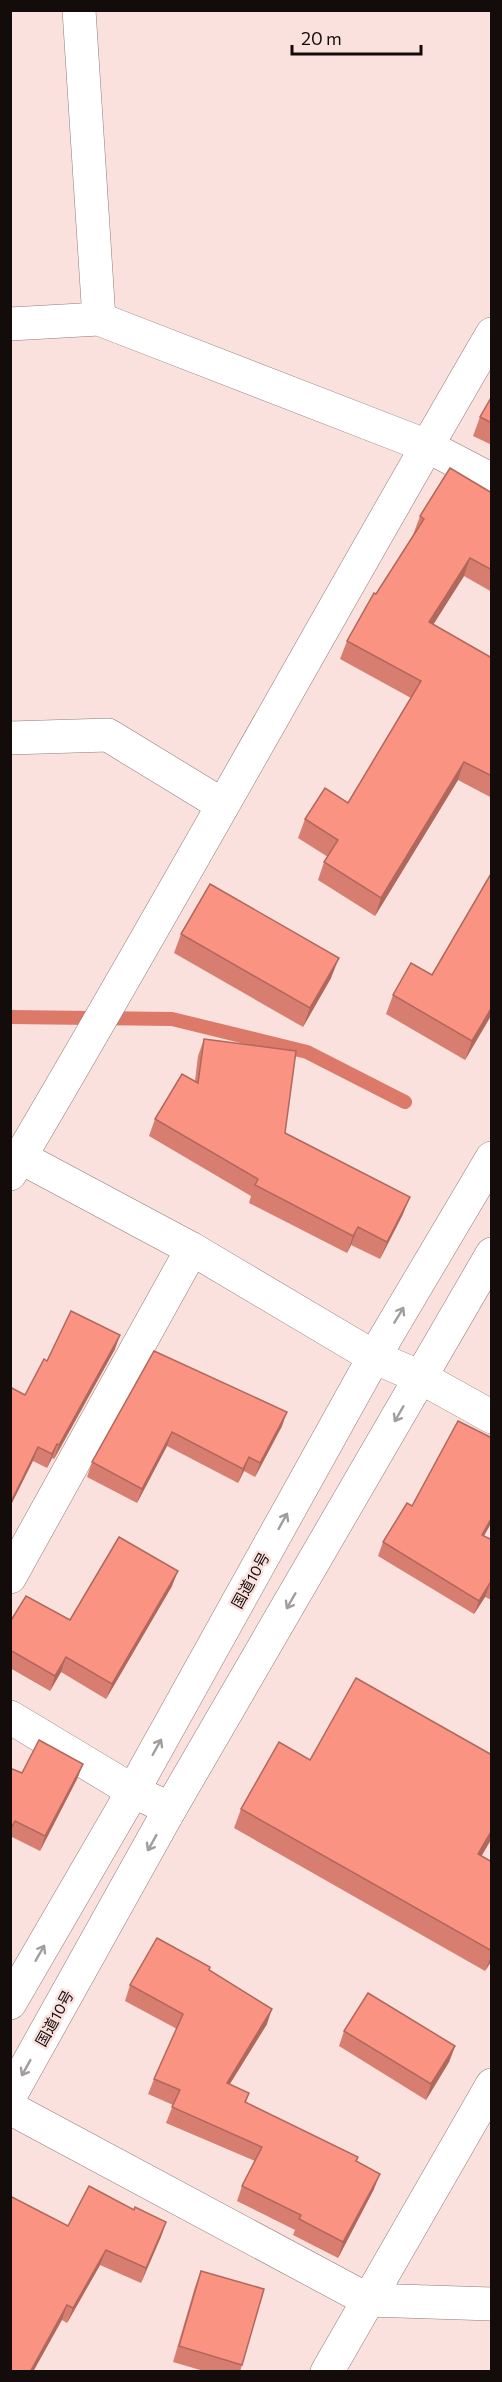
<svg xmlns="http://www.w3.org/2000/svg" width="502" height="2382" font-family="Commissioner,'Noto Sans JP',sans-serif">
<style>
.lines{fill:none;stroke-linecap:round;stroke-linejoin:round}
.stream{stroke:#dd7969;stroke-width:14}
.minor-casing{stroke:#917b77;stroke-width:34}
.trunk-casing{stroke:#917b77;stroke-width:34}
.minor{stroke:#fff;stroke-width:33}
.trunk{stroke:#fff;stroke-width:33}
.wall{fill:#d87e71}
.shaded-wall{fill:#b0675c}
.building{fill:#fb9383;stroke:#b0675c;stroke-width:1.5}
.oneway{stroke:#a19e9d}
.labels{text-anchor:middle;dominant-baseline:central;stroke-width:5;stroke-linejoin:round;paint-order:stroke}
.street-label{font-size:15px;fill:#140c0b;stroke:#fae1dd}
</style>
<rect width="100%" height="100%" fill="#fae1dd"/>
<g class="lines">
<!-- stream -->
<polyline class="stream" points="10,1017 172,1019 307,1052 405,1102"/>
<defs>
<g id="minor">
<polyline points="79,10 99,319"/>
<polyline points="10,324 99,319 427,446 492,480"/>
<polyline points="10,738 108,735 221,804"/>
<polyline points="10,1157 20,1157 192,1249 374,1357 420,1377 492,1417"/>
<path d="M 10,1174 C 175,896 329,613 492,334"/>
<polyline points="10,1577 192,1249"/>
<polyline points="10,1717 133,1791 170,1809"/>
<polyline points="10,2108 368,2300 492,2304"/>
<polyline points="327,2372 492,2085"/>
</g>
<g id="trunk">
<polyline points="10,2003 133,1791 374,1357 492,1158"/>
<polyline points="10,2096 170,1809 492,1254"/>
</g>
</defs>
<!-- minor casing -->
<use href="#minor" class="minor-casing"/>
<!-- trunk casing -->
<use href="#trunk" class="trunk-casing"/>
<!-- minor -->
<use href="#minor" class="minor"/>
<!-- trunk -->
<use href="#trunk" class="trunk"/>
</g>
<!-- wall -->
<g class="wall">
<polygon points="492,396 492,445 473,436 480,417"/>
<polygon points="492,493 492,592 464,576 433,624 492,658 492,798 458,780 375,916 318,880 324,862 328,857 298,838 305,819 348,803 411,698 340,659 347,641 413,535 420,516"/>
<polygon points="492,872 492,1014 465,1060 386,1014 393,995 432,975"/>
<polygon points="181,934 331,978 303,1027 174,953"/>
<polygon points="204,1039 285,1133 403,1214 380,1259 351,1245 347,1253 249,1203 251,1196 149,1136 155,1119 195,1081 198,1056"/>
<polygon points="115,1349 54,1459 52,1458 47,1468 33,1461 25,1395 47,1361"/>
<polygon points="154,1351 282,1426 255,1477 244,1471 238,1483 167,1446 137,1503 87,1477 92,1462"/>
<polygon points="412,1506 484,1536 492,1540 492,1600 485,1597 474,1614 378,1556 383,1542"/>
<polygon points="172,1586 106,1699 61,1672 50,1691 10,1668 10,1622 70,1620"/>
<polygon points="492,1755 492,1838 481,1856 492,1862 492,1960 485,1971 234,1828 241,1809 310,1760"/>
<polygon points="83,1764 77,1779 40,1851 10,1836 10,1768 22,1773"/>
<polygon points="209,1970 267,2024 230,2084 249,2093 246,2102 357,2162 374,2189 338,2258 293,2235 295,2230 237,2201 242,2186 255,2161 166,2123 173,2105 148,2094 154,2079 177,2029 125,2001 130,1985"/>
<polygon points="344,2031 455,2046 449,2062 426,2100 339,2046"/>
<polygon points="134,2210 166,2222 141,2283 100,2265 67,2323 62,2320 68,2226"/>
<polygon points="201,2271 242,2365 240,2372 207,2372 173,2362 195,2287"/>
</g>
<!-- shaded-wall -->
<g class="shaded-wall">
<polygon points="470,558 464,576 423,641 429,622"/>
<polygon points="464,762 458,780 375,916 381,898"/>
<polygon points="339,958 331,978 303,1027 310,1008"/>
<polygon points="492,1007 492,1014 465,1060 472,1041"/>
<polygon points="410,1197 403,1214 380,1259 387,1242"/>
<polygon points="358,1227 351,1245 347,1253 353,1236"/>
<polygon points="120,1335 115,1349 54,1459 59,1445"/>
<polygon points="287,1412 282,1426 255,1477 260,1463"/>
<polygon points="172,1432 167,1446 137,1503 142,1489"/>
<polygon points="57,1444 52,1458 47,1468 52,1454"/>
<polygon points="38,1447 33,1461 10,1507 10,1504"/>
<polygon points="249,1457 244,1471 238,1483 243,1469"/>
<polygon points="492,1517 492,1522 477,1548 482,1535"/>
<polygon points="178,1571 172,1586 106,1699 112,1684"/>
<polygon points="490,1583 485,1597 474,1614 479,1601"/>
<polygon points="66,1657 61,1672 50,1691 55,1676"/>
<polygon points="83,1764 77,1779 40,1851 45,1836"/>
<polygon points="492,1830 492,1838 471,1874 478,1854"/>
<polygon points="492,1954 492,1960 485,1971"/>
<polygon points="272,2009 267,2024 221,2098 227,2083"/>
<polygon points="455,2046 449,2062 426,2100 431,2084"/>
<polygon points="380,2174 374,2189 338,2258 343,2242"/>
<polygon points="166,2222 161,2237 141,2283 146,2268"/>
<polygon points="106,2250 100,2265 67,2323 73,2308"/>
<polygon points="67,2305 62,2320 33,2372 30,2372"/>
</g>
<!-- building -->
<g class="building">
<polygon points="492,396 492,423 480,417"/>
<polygon points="450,468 492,493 492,570 470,558 429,622 492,658 492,776 464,762 381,898 324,862 338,840 305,819 325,788 348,803 421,681 347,641 374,593 376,594 424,519 420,516"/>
<polygon points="492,872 492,1007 472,1041 393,995 411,963 432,975"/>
<polygon points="210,884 339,958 310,1008 181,934"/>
<polygon points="204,1039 296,1051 285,1133 410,1197 387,1242 358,1227 353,1236 255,1185 258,1179 155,1119 182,1074 198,1083"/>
<polygon points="71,1311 120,1335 59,1445 57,1444 52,1454 38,1447 10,1504 10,1387 25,1395 44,1359 47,1361"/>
<polygon points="154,1351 287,1412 260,1463 249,1457 243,1469 172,1432 142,1489 92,1462"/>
<polygon points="458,1421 492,1438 492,1517 482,1535 492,1540 492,1584 490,1583 479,1601 383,1542 407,1503 412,1506"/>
<polygon points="119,1537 178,1571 112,1684 66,1657 55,1676 10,1650 10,1622 26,1596 70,1620"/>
<polygon points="356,1678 492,1755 492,1830 478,1854 492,1862 492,1951 241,1809 279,1742 310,1760"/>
<polygon points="39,1740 83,1764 45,1836 15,1821 10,1830 10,1768 22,1773"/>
<polygon points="157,1938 210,1967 209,1970 272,2009 227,2083 249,2093 245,2102 358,2157 356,2161 380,2174 343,2242 299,2219 301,2215 242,2186 262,2147 172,2107 180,2090 154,2079 183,2014 130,1985"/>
<polygon points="368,1993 455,2046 431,2084 344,2031"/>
<polygon points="89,2186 134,2210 135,2207 166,2222 146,2268 106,2250 73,2308 67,2305 30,2372 10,2372 10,2196 68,2226"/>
<polygon points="201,2271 264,2289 242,2365 179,2346"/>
</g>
<!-- one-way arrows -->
<defs><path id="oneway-shaft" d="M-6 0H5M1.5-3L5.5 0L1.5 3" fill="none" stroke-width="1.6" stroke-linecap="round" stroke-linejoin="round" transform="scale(1.5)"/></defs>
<g class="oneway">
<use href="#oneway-shaft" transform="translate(399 1315) rotate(-59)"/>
<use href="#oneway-shaft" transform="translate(399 1414) rotate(120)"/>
<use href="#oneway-shaft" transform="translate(283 1521) rotate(-61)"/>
<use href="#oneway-shaft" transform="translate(291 1601) rotate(120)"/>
<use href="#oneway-shaft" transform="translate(157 1747) rotate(-61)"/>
<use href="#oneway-shaft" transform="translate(152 1843) rotate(119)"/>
<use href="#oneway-shaft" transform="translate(40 1953) rotate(-60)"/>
<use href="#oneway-shaft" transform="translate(26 2068) rotate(119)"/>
</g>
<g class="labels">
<!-- street labels -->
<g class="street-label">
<text transform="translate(250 1580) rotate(-61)">国道10号</text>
<text transform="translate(54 2018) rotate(-61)">国道10号</text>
</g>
</g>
<!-- border -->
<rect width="502" height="2382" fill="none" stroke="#140c0b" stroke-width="24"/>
<!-- scale -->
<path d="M292 45v9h129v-9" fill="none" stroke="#140c0b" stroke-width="3"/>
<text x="301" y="45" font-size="18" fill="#140c0b" stroke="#fae1dd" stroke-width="4.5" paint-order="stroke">20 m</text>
</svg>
